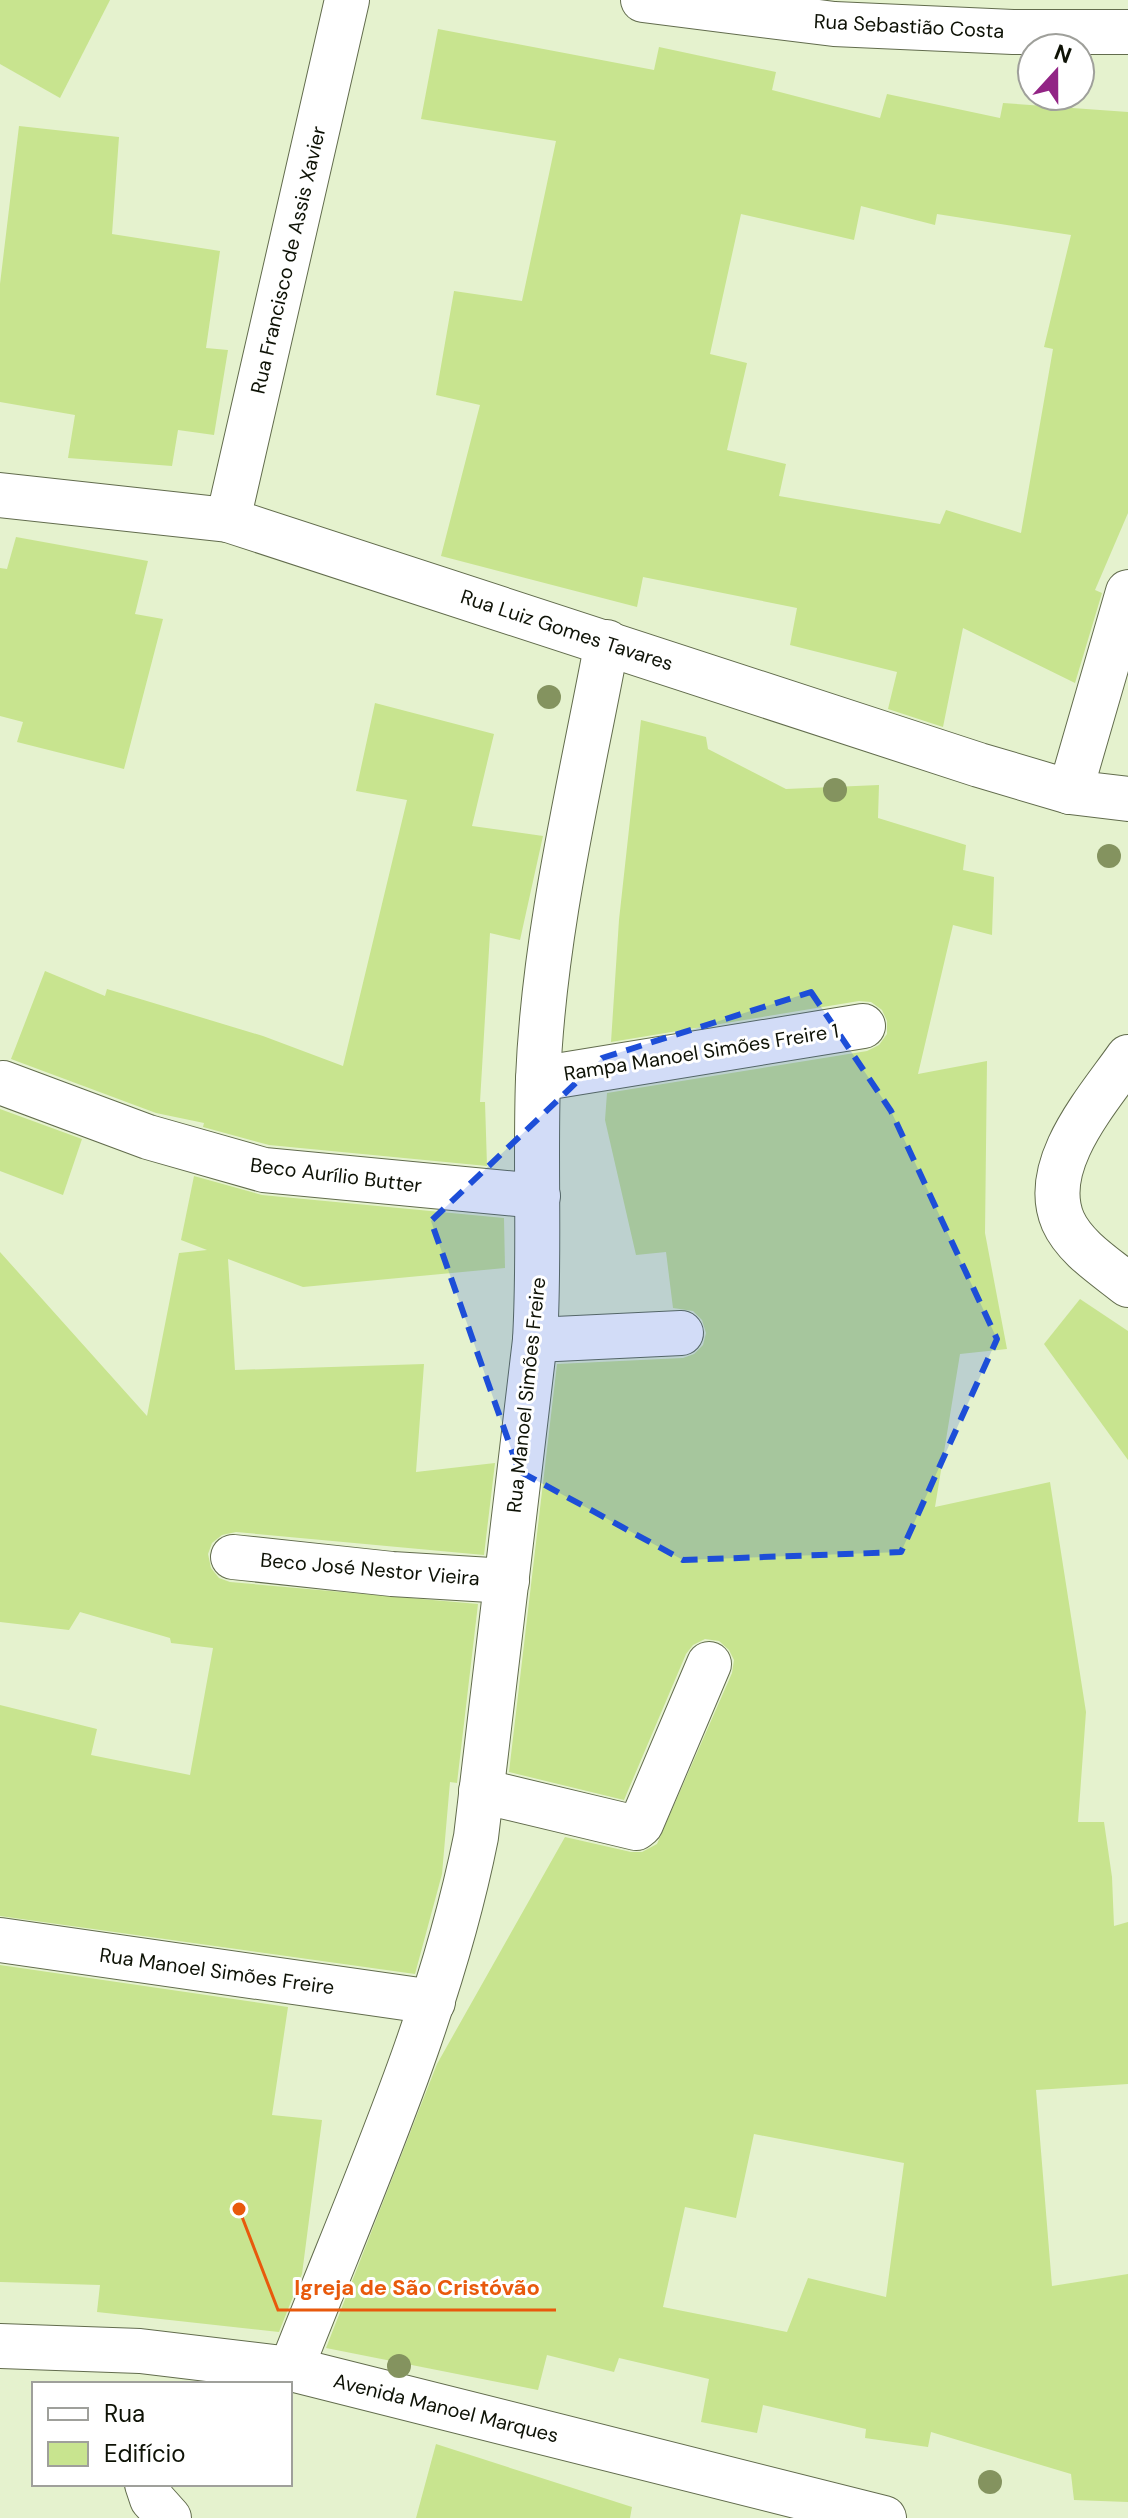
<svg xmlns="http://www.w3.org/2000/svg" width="1128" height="2518" font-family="'DM Sans',sans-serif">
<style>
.building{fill:#c8e48f;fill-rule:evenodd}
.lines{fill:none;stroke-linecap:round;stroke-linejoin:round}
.minor-casing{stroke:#626c4d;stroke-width:46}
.minor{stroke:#fff;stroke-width:44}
.tree{fill:#84935f}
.marked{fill:#1d4ed8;fill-opacity:0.2;stroke:#1d4ed8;stroke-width:6;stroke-dasharray:16 10;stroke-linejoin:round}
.labels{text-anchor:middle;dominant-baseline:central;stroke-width:6;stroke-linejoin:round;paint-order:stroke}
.street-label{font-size:20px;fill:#0e1206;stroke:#fff}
.leader{fill:none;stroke:#e8590c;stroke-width:3}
.callout-dot{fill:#e8590c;stroke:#fff;stroke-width:3}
.callout-label{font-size:22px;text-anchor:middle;font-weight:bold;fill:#e8590c;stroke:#fff;stroke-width:6;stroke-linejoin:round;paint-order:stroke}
</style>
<rect width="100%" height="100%" fill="#e5f2ce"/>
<!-- building -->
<g class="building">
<polygon points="0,0 110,0 60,98 0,64"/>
<path d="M 438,29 L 654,70 L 659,47 L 776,72 L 772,90 L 880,118 L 887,94 L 1000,118 L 1003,103 L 1128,112 L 1128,513 L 1095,590 L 1102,593 L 1075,683 L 963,628 L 943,727 L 888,709 L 897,672 L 790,645 L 797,608 L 643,577 L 637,607 L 441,556 L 480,405 L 436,395 L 454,291 L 522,301 L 556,141 L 421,119 ZM 861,206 L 935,225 L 937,214 L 1071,235 L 1044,347 L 1053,349 L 1021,533 L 946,510 L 940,524 L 779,496 L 786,464 L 727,450 L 747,363 L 710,354 L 741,214 L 854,240 Z"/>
<polygon points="19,126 119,137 112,234 220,251 206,348 228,350 214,435 178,430 172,466 68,458 75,415 0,402 0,284"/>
<polygon points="16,537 148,561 135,614 163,619 124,769 17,742 23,722 0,716 0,568 7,569"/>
<polygon points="375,703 494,734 472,826 543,836 520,940 490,933 480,1102 485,1102 487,1166 269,1145 203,1127 204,1123 156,1113 11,1059 45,971 105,996 107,989 263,1036 343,1066 407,800 356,791"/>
<path d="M 641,720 L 706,737 L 708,749 L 786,789 L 879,785 L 878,818 L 966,845 L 963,870 L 994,877 L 992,935 L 953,925 L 918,1074 L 987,1061 L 985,1233 L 1007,1349 L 960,1354 L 935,1507 L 1050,1482 L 1086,1712 L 1078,1822 L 1104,1822 L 1112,1877 L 1114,1926 L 1128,1922 L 1128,2084 L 1036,2090 L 1052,2286 L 1128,2274 L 1128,2502 L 1074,2500 L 1071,2474 L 931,2432 L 928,2447 L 865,2438 L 866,2429 L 763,2405 L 757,2433 L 701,2422 L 709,2379 L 619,2358 L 614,2372 L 547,2355 L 538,2390 L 326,2348 L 437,2064 L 565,1837 L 631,1852 L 642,1852 L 657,1844 L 732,1673 L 734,1660 L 729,1650 L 719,1641 L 705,1639 L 693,1645 L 686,1654 L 624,1800 L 509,1772 L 557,1364 L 683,1358 L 694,1354 L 703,1345 L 706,1333 L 702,1320 L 693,1311 L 673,1308 L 666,1252 L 636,1255 L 605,1120 L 607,1093 L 867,1051 L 879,1045 L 887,1034 L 887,1021 L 882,1010 L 871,1002 L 859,1001 L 611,1042 L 619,920 ZM 754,2134 L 904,2163 L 886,2297 L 808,2278 L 787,2332 L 663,2307 L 685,2207 L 736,2218 Z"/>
<polygon points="0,1109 82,1139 63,1195 0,1171"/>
<polygon points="194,1176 262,1195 504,1218 505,1268 303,1287 228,1259 235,1370 424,1364 416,1472 495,1463 484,1555 236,1532 222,1535 212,1543 208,1554 211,1568 219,1578 230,1582 478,1604 457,1783 450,1782 442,1874 415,1974 0,1916 0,1705 97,1729 91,1755 190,1775 213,1648 171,1643 170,1638 80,1612 69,1630 0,1622 0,1252 147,1416 179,1253 207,1250 181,1240"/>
<polygon points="1080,1299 1128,1331 1128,1460 1044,1344"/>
<polygon points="0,1965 288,2007 272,2115 322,2120 302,2274 279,2332 97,2312 100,2285 0,2282"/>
<polygon points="436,2444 632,2507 630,2518 416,2518"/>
</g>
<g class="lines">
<defs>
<g id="minor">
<polyline points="643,0 834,24 1013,32 1128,32"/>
<polyline points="0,495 228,520 979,765 1070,792 1128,799"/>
<polyline points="228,520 347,0"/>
<polyline points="1070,792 1128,592"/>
<path d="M 1128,1057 C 1098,1100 1039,1165 1063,1221 C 1075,1248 1106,1267 1128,1285"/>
<polyline points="538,1079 863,1026"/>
<polyline points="3,1083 148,1137 264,1170 538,1196"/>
<polyline points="535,1340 681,1333"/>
<polyline points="233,1557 392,1574 507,1581"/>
<polyline points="481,1791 636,1828 641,1824 709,1664"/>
<polyline points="0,1940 433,2002"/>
<polyline points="0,2346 140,2351 291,2369 884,2518"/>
<path d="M 291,2369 C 359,2194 439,2022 476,1837 L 535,1340 C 540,1253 535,1166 538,1079 C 544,932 580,786 607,642"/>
<polyline points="147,2484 152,2499 169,2518"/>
</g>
</defs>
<!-- minor casing -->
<use href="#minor" class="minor-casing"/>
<!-- minor -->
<use href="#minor" class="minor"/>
</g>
<!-- trees -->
<g class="tree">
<circle cx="549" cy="697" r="12"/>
<circle cx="835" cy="790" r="12"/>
<circle cx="1109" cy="856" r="12"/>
<circle cx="399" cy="2366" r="12"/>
<circle cx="990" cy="2482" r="12"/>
</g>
<!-- marked area -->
<path class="marked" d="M 811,992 L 891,1111 L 997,1339 L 901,1552 L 683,1560 L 519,1471 L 431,1221 L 602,1058 Z"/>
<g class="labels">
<!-- street labels -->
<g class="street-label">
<text transform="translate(909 26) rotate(3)">Rua Sebastião Costa</text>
<text transform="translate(288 260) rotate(-77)">Rua Francisco de Assis Xavier</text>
<text transform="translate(567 630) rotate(18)">Rua Luiz Gomes Tavares</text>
<text transform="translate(701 1052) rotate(-9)">Rampa Manoel Simões Freire 1</text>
<text transform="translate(336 1175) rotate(7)">Beco Aurílio Butter</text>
<text transform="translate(526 1395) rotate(-84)">Rua Manoel Simões Freire</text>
<text transform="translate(370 1569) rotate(5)">Beco José Nestor Vieira</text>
<text transform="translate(217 1971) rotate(8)">Rua Manoel Simões Freire</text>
<text transform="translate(446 2408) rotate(14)">Avenida Manoel Marques</text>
</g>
</g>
<!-- callouts -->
<path class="leader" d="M239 2209L278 2310H556"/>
<circle class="callout-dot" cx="239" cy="2209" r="8"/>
<g class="callout-label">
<text x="417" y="2295">Igreja de São Cristóvão</text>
</g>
<!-- legend -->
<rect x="32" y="2382" width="260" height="104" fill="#ffffff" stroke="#9fa09b" stroke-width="2"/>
<rect x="48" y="2408" width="40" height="12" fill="#ffffff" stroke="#9fa09b" stroke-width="2"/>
<text x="104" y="2422" font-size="24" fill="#0e1206">Rua</text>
<rect x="48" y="2442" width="40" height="24" fill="#c8e48f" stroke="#9fa09b" stroke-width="2"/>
<text x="104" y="2462" font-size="24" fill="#0e1206">Edifício</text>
<!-- north arrow -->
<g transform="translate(1056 72) rotate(21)"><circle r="38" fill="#ffffff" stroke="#9fa09b" stroke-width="2"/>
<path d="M0-6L14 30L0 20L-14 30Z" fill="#922485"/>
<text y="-12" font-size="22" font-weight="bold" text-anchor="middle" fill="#0e1206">N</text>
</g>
</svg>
